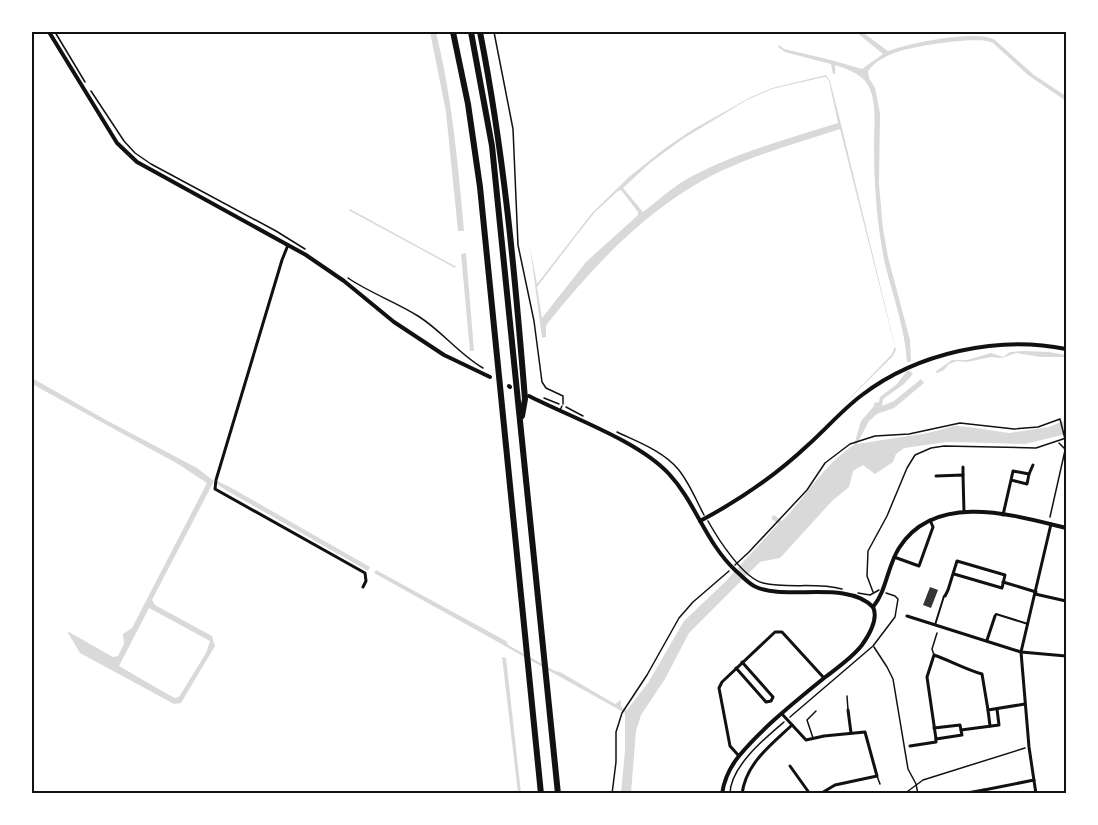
<svg xmlns="http://www.w3.org/2000/svg" width="1098" height="825" font-family="Mulish,sans-serif">
<style>
.water{fill:#d9d9d9;fill-rule:evenodd}
.lines{fill:none;stroke-linecap:round;stroke-linejoin:round}
.stream{stroke:#d9d9d9;stroke-width:1.5}
.building{fill:#353535}
.path{stroke:#111;stroke-width:1.5}
.service{stroke:#111;stroke-width:1.5}
.pedestrian{stroke:#111;stroke-width:2}
.minor{stroke:#111;stroke-width:3}
.tertiary{stroke:#111;stroke-width:4}
.motorway{stroke:#111;stroke-width:6}
.neatline{fill:none;stroke:#111;stroke-width:2}
</style>
<rect width="100%" height="100%" fill="#fff"/>
<!-- water -->
<g class="water">
<path d="M 430,32 L 436,32 C 452,97 458,164 464,231 L 458,231 L 446,112 Z"/>
<path d="M 856,32 L 862,32 L 888,51 C 909,43 977,29 995,40 L 1034,75 L 1066,96 L 1066,101 L 1028,75 L 993,43 C 980,35 916,46 900,51 C 888,55 876,60 868,71 L 869,78 L 875,88 L 880,113 L 879,184 L 883,229 L 888,257 L 910,340 L 911,361 L 909,362 L 907,362 C 905,328 893,297 885,264 C 877,225 874,186 874,146 C 874,127 877,104 869,87 C 863,74 847,69 835,65 L 835,74 L 833,74 L 831,64 L 785,52 L 778,47 L 779,45 L 784,49 L 831,60 L 862,69 L 883,54 Z"/>
<path d="M 826,75 L 830,81 L 840,120 L 896,350 L 892,357 L 841,407 L 891,355 L 895,347 L 840,129 C 801,142 760,153 723,170 C 651,204 596,263 547,324 L 546,327 L 546,337 L 542,338 L 530,247 L 537,284 L 592,213 L 629,177 L 664,149 L 692,130 L 751,97 L 772,88 ZM 824,77 L 826,77 L 829,81 L 838,123 C 787,139 734,153 687,179 C 671,188 658,201 643,212 L 623,188 L 650,163 L 684,138 L 747,100 L 772,89 ZM 621,190 L 638,212 L 638,215 L 586,262 L 542,318 L 537,287 L 576,236 L 595,212 L 618,191 Z"/>
<polygon points="466,253 474,351 470,351 461,254"/>
<polygon points="1024,351 1049,352 1066,355 1066,357 1041,357 1016,353 1002,358 991,357 967,362 957,361 949,364 944,370 937,373 935,372 952,360 967,360 991,353 1003,357 1010,352"/>
<path d="M 907,371 L 910,371 L 913,374 L 904,384 L 883,399 L 882,406 L 894,401 L 921,379 L 924,383 L 894,408 L 877,414 L 869,421 L 857,444 L 928,433 L 954,426 L 969,427 L 1009,433 L 1049,427 L 1066,420 L 1066,434 L 1025,444 L 947,442 L 904,448 L 896,454 L 893,462 L 875,474 L 863,465 L 853,471 L 849,487 L 832,501 L 780,558 L 760,562 L 689,633 L 665,679 L 641,715 L 636,731 L 631,793 L 621,793 L 625,751 L 625,713 L 374,573 L 376,570 L 506,641 L 508,645 L 555,671 L 560,672 L 615,704 L 621,700 L 621,707 L 627,710 L 648,683 L 684,621 L 725,582 L 778,524 L 771,518 L 774,515 L 782,521 C 807,496 823,465 854,445 L 861,421 L 874,406 L 874,403 L 879,402 L 880,397 L 897,384 Z"/>
<path d="M 32,378 L 106,420 L 197,468 L 214,481 L 152,600 L 155,605 L 212,636 L 215,646 L 181,703 L 174,704 L 80,653 L 67,631 L 113,657 L 118,656 L 124,644 L 123,634 L 132,628 L 207,483 L 178,464 L 32,384 ZM 149,608 L 210,641 L 206,653 L 179,697 L 175,698 L 169,695 L 119,666 Z"/>
<polygon points="217,481 228,486 370,567 368,571 224,489 217,484"/>
<polygon points="502,657 506,658 521,793 518,793"/>
</g>
<g class="lines">
<!-- stream -->
<polyline class="stream" points="350,210 455,267"/>
</g>
<!-- building -->
<polygon class="building" points="930,587 938,590 931,608 923,605"/>
<g class="lines">
<!-- path -->
<g class="path">
<polyline points="55,32 85,82"/>
<polyline points="494,32 513,129 518,245 534,321 542,382 546,388 563,396 563,404"/>
<polyline points="91,91 124,141 135,153 151,164 276,231 305,249"/>
<path d="M 348,278 C 370,293 396,302 418,316 C 442,331 459,354 483,368"/>
<polyline points="544,398 559,404"/>
<polyline points="566,407 583,416"/>
<path d="M 617,432 C 638,442 663,451 678,469 C 689,482 696,500 704,515"/>
<polyline points="1059,443 1066,450"/>
<polyline points="1050,517 1066,446"/>
<path d="M 708,521 C 718,539 743,578 763,583 C 789,589 816,582 842,589"/>
<polyline points="735,565 749,552 807,490 825,463 850,444 875,436 909,434 960,423 1014,429 1038,427 1060,419 1065,439"/>
<polyline points="873,592 867,576 868,551 887,516 907,468 915,455 931,448 944,446 1036,448 1066,438"/>
<polyline points="858,593 870,595 879,590"/>
<polyline points="874,647 887,667 893,679 908,769 916,784 918,794"/>
<polyline points="790,717 873,646 895,617 898,599 895,596 886,593"/>
<polyline points="612,794 616,762 616,732 622,713 647,675 679,618 693,602 729,571"/>
<path d="M 730,794 C 730,767 765,738 784,722"/>
<polyline points="904,794 923,780 1025,748"/>
</g>
<!-- service -->
<g class="service">
<polyline points="560,410 562,406"/>
<polyline points="934,655 932,649 937,633"/>
<polyline points="847,696 848,710"/>
<polyline points="813,738 807,720 816,711"/>
<polyline points="877,776 880,784"/>
</g>
<!-- pedestrian -->
<g class="pedestrian">
<polyline points="995,616 996,614 1028,624"/>
<polyline points="935,625 944,596"/>
</g>
<!-- minor -->
<g class="minor">
<polyline points="288,245 282,260 216,480 215,489 365,573 366,581 363,587"/>
<polyline points="1029,474 1033,465"/>
<polyline points="963,475 963,467"/>
<polyline points="936,476 963,475 964,512"/>
<polyline points="1003,515 1011,480 1027,484 1029,474 1013,471 1011,480"/>
<polyline points="894,557 919,566 933,527 930,520"/>
<polyline points="1003,582 1036,592"/>
<polyline points="1035,594 1066,601"/>
<polyline points="945,596 948,590 957,561 1005,575 1002,588 954,574"/>
<polyline points="907,616 1021,652 1066,656"/>
<polyline points="987,640 995,616"/>
<polyline points="736,668 766,702 771,701 773,697 742,662"/>
<polyline points="848,710 851,733"/>
<polyline points="782,714 806,740 824,736 865,732 877,776 835,785 820,794"/>
<polyline points="990,726 988,710 1025,704"/>
<polyline points="961,730 999,725 997,709"/>
<path d="M 936,739 L 927,677 L 934,655 C 951,661 965,669 982,674 L 988,710"/>
<polyline points="910,746 936,742 936,739 962,735 960,725 934,728"/>
<polyline points="739,756 730,746 719,688 722,682 775,632 782,632 824,678"/>
<polyline points="790,766 810,794"/>
<path d="M 742,794 C 746,763 771,745 792,725"/>
<polyline points="961,794 984,790"/>
<polyline points="985,794 984,790 1034,780"/>
<polyline points="1036,794 1029,747 1021,652 1051,524"/>
</g>
<!-- tertiary -->
<g class="tertiary">
<polyline points="49,32 117,143 137,162 306,255 344,281 394,322 444,355 490,377"/>
<polyline points="509,386 510,387"/>
<path d="M 529,396 C 570,417 639,441 669,474 C 696,503 705,542 736,571 C 742,576 747,582 754,586 C 784,602 846,579 873,607"/>
<path d="M 700,521 C 738,501 776,475 808,445 C 826,429 842,410 862,395 C 917,353 998,335 1066,349"/>
<path d="M 873,607 C 887,590 887,567 899,548 C 935,491 1014,515 1066,528"/>
<path d="M 722,794 C 724,780 730,767 739,756 C 763,727 795,702 824,678 C 837,668 852,658 862,645 C 869,635 879,619 873,607"/>
</g>
<!-- motorway -->
<g class="motorway">
<polyline points="453,32 468,104 480,187 541,794"/>
<polyline points="471,32 492,146 558,794"/>
<path d="M 480,32 C 504,153 515,275 525,399 L 522,416"/>
</g>
</g>
<!-- border -->
<rect width="1098" height="825" fill="none" stroke="#ffffff" stroke-width="66"/>
<rect x="33" y="33" width="1032" height="759" class="neatline"/>
</svg>
